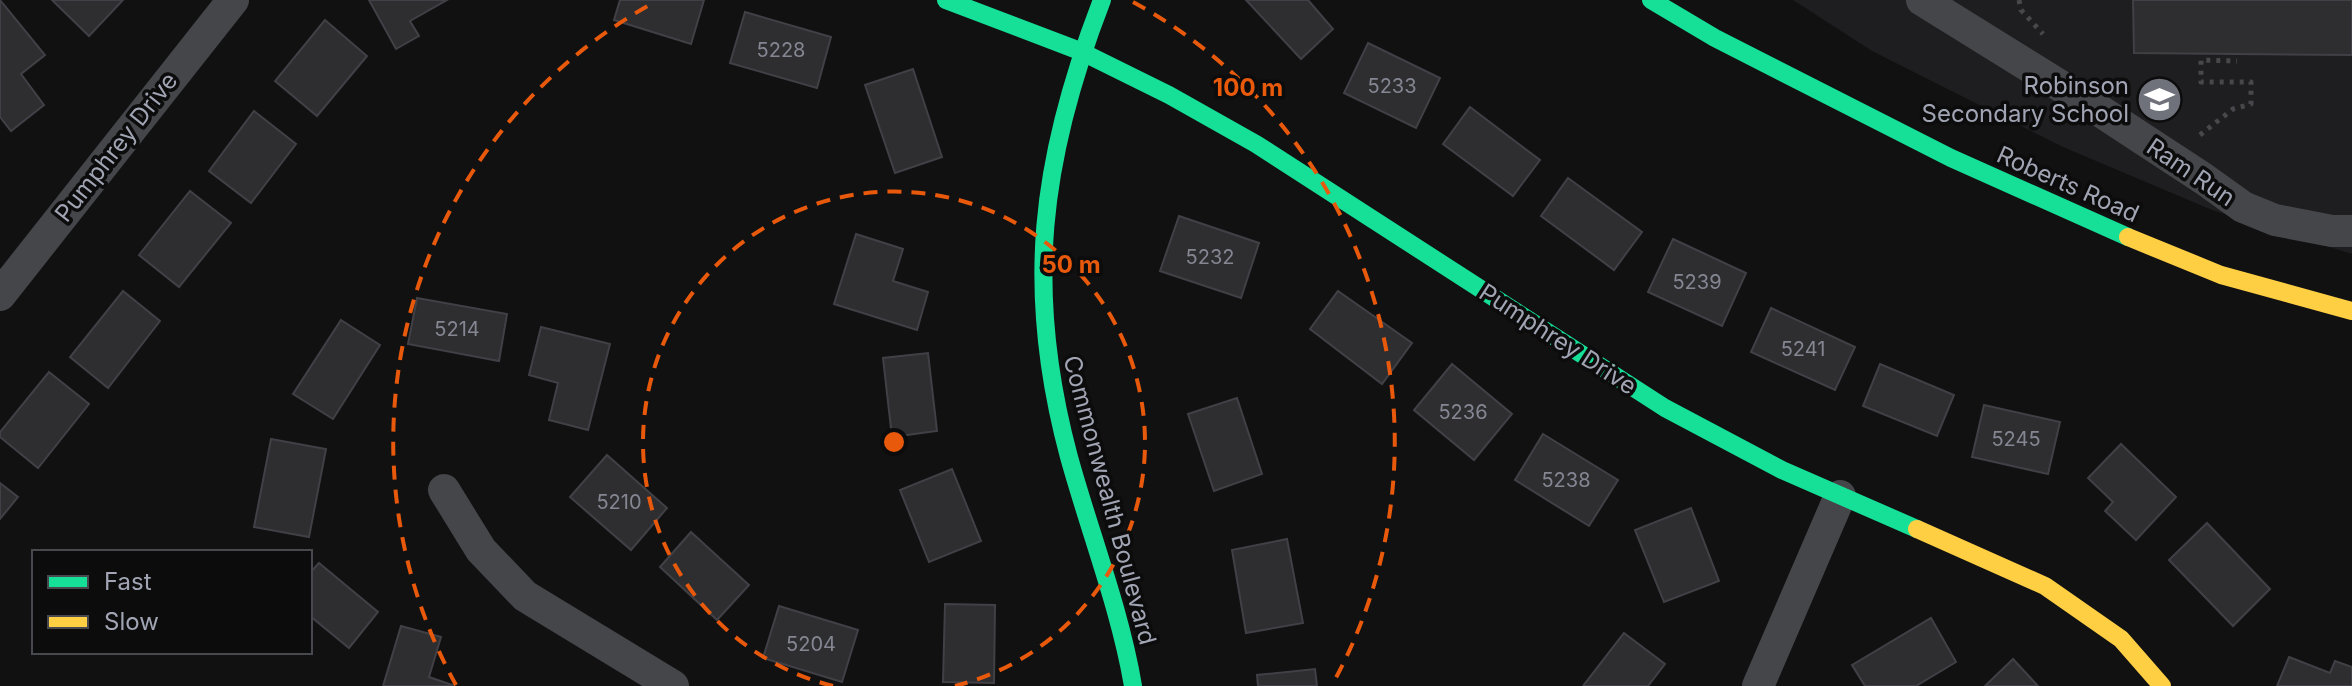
<svg xmlns="http://www.w3.org/2000/svg" width="2352" height="686" font-family="Inter,sans-serif">
<style>
.built{fill:#1e1e20}
.building{fill:#2e2e31;stroke:#404046;stroke-width:2}
.lines{fill:none;stroke-linecap:round;stroke-linejoin:round}
.path{stroke:#47474c;stroke-width:5;stroke-dasharray:4 6;stroke-linecap:butt}
.street{stroke:#45464a;stroke-width:32}
.fast{stroke:#16e098;stroke-width:18}
.slow{stroke:#ffcf43;stroke-width:18}
.ring{fill:none;stroke:#e8590c;stroke-width:4;stroke-dasharray:14 10}
.labels{text-anchor:middle;dominant-baseline:central;stroke-width:7;stroke-linejoin:round;paint-order:stroke}
.number-label{font-size:20px;fill:#848692}
.poi-label{font-size:24px;fill:#a1a4b3;stroke:#0c0c0d;text-anchor:end}
.street-label{font-size:24px;fill:#a1a4b3;stroke:#0c0c0d}
.centre{fill:#e8590c;stroke:#0c0c0d;stroke-width:4}
.ring-label{font-size:24px;text-anchor:middle;font-weight:bold;fill:#e8590c;stroke:#0c0c0d;stroke-width:7;stroke-linejoin:round;paint-order:stroke}
</style>
<rect width="100%" height="100%" fill="#111112"/>
<!-- built -->
<polygon class="built" points="1793,0 2352,0 2352,254 2212,210 2063,147 1872,51"/>
<!-- building -->
<g class="building">
<polygon points="0,0 45,55 21,74 44,105 11,131 0,117"/>
<polygon points="52,0 123,0 89,36"/>
<polygon points="369,0 447,0 410,21 419,36 396,49"/>
<polygon points="620,0 704,0 691,44 614,20"/>
<polygon points="1246,0 1308,0 1333,29 1301,59"/>
<polygon points="2133,0 2352,0 2352,55 2134,53"/>
<polygon points="745,12 831,37 817,88 730,63"/>
<polygon points="325,20 367,56 317,116 275,81"/>
<polygon points="1368,43 1440,78 1416,128 1344,93"/>
<polygon points="913,69 942,157 895,173 865,85"/>
<polygon points="1470,107 1540,160 1513,196 1443,144"/>
<polygon points="254,111 296,144 251,203 209,171"/>
<polygon points="1568,178 1642,232 1614,270 1541,216"/>
<polygon points="190,191 231,223 179,287 139,255"/>
<polygon points="1179,216 1259,243 1241,298 1160,271"/>
<polygon points="856,234 903,249 893,281 928,292 917,330 834,304"/>
<polygon points="1673,239 1746,273 1722,326 1648,292"/>
<polygon points="123,291 160,321 108,388 70,357"/>
<polygon points="1338,291 1412,343 1382,384 1310,329"/>
<polygon points="417,298 507,314 499,361 408,344"/>
<polygon points="1771,308 1855,347 1835,390 1751,352"/>
<polygon points="341,320 380,345 333,419 293,394"/>
<polygon points="541,327 610,344 588,430 549,420 558,383 529,375"/>
<polygon points="928,353 937,431 892,437 883,358"/>
<polygon points="1452,364 1512,414 1474,460 1414,410"/>
<polygon points="1880,364 1954,395 1937,436 1863,406"/>
<polygon points="49,372 89,404 38,468 0,437 0,432"/>
<polygon points="1237,398 1262,474 1214,491 1188,414"/>
<polygon points="1984,405 2060,422 2048,474 1972,457"/>
<polygon points="1543,434 1618,480 1589,526 1515,480"/>
<polygon points="271,439 326,449 309,537 254,527"/>
<polygon points="2121,444 2176,497 2136,540 2105,511 2113,502 2088,478"/>
<polygon points="607,455 667,508 631,550 570,497"/>
<polygon points="952,469 981,541 929,562 900,490"/>
<polygon points="0,483 18,497 0,519"/>
<polygon points="1691,508 1719,581 1664,602 1635,530"/>
<polygon points="2207,523 2270,589 2233,626 2169,560"/>
<polygon points="691,532 749,585 717,620 660,567"/>
<polygon points="1287,539 1303,623 1246,633 1232,550"/>
<polygon points="319,563 378,612 349,648 310,616 310,573"/>
<polygon points="945,604 995,605 994,683 943,682"/>
<polygon points="779,606 858,630 842,682 763,658"/>
<polygon points="1931,618 1956,662 1916,686 1865,686 1852,665"/>
<polygon points="401,626 441,637 429,677 455,686 383,686"/>
<polygon points="1624,633 1665,664 1648,686 1583,686"/>
<polygon points="2289,657 2330,673 2335,661 2352,667 2352,686 2277,686"/>
<polygon points="2013,659 2038,686 1985,686"/>
<polygon points="1315,669 1317,686 1258,686 1257,675"/>
</g>
<g class="lines">
<!-- path -->
<g class="path">
<polyline points="2019,0 2021,10 2043,34"/>
<polyline points="2200,135 2233,109 2251,104 2251,82 2201,82 2201,60 2237,61"/>
</g>
<!-- street -->
<g class="street">
<polyline points="1922,0 2088,103 2204,179 2243,207 2275,220 2332,231 2352,231"/>
<polyline points="0,295 233,0"/>
<polyline points="444,490 481,550 525,596 673,686"/>
<polyline points="1758,686 1840,496"/>
</g>
<!-- fast -->
<g class="fast">
<polyline points="946,0 1080,51 1169,95 1256,144 1665,408 1782,470 1917,529"/>
<path d="M 1102,0 C 1040,160 1024,290 1069,457 C 1090,533 1120,609 1133,686"/>
<polyline points="1651,0 1715,38 1951,158 2128,237"/>
</g>
<!-- slow -->
<g class="slow">
<polyline points="2128,237 2221,275 2352,311"/>
<polyline points="1917,529 2045,586 2121,639 2162,686"/>
</g>
</g>
<!-- distance rings -->
<g class="ring">
<path d="M833 686A251 251 0 1 1 955 686"/>
<path d="M456 685A501 501 0 0 1 655 2M1133 2A501 501 0 0 1 1332 685"/>
</g>
<!-- icons -->
<defs>
<symbol id="school-disc" viewBox="-11 -11 22 22"><circle r="9.5" fill="#6f717b" stroke="#0c0c0d"/><path d="M0-5L7-2L0 1L-7-2ZM-4 1L0 2.5L4 1V4Q0 6-4 4Z" fill="#fff"/></symbol>
</defs>
<g fill-rule="evenodd">
<use href="#school-disc" x="2134" y="74" width="51" height="51"/>
</g>
<g class="labels">
<!-- number labels -->
<g class="number-label">
<text x="781" y="50">5228</text>
<text x="1392" y="86">5233</text>
<text x="1210" y="257">5232</text>
<text x="1697" y="282">5239</text>
<text x="457" y="329">5214</text>
<text x="1803" y="349">5241</text>
<text x="1463" y="412">5236</text>
<text x="2016" y="439">5245</text>
<text x="1566" y="480">5238</text>
<text x="619" y="502">5210</text>
<text x="811" y="644">5204</text>
</g>
<!-- poi labels -->
<g class="poi-label">
<text x="2129" y="85">Robinson<tspan x="2129" dy="28">Secondary School</tspan></text>
</g>
<!-- street labels -->
<g class="street-label">
<text transform="translate(116 147) rotate(-52)">Pumphrey Drive</text>
<text transform="translate(2191 172) rotate(34)">Ram Run</text>
<text transform="translate(2068 184) rotate(24)">Roberts Road</text>
<text transform="translate(1558 339) rotate(33)">Pumphrey Drive</text>
<text transform="translate(1110 500) rotate(75)">Commonwealth Boulevard</text>
</g>
</g>
<circle cx="894" cy="442" r="12" class="centre"/>
<g class="ring-label">
<text x="1248" y="96">100 m</text>
<text x="1071" y="273">50 m</text>
</g>
<!-- legend -->
<rect x="32" y="550" width="280" height="104" fill="#0c0c0d" stroke="#48494f" stroke-width="2"/>
<rect x="48" y="576" width="40" height="12" fill="#16e098" stroke="#48494f" stroke-width="2"/>
<text x="104" y="590" font-size="24" fill="#a1a4b3">Fast</text>
<rect x="48" y="616" width="40" height="12" fill="#ffcf43" stroke="#48494f" stroke-width="2"/>
<text x="104" y="630" font-size="24" fill="#a1a4b3">Slow</text>
</svg>
